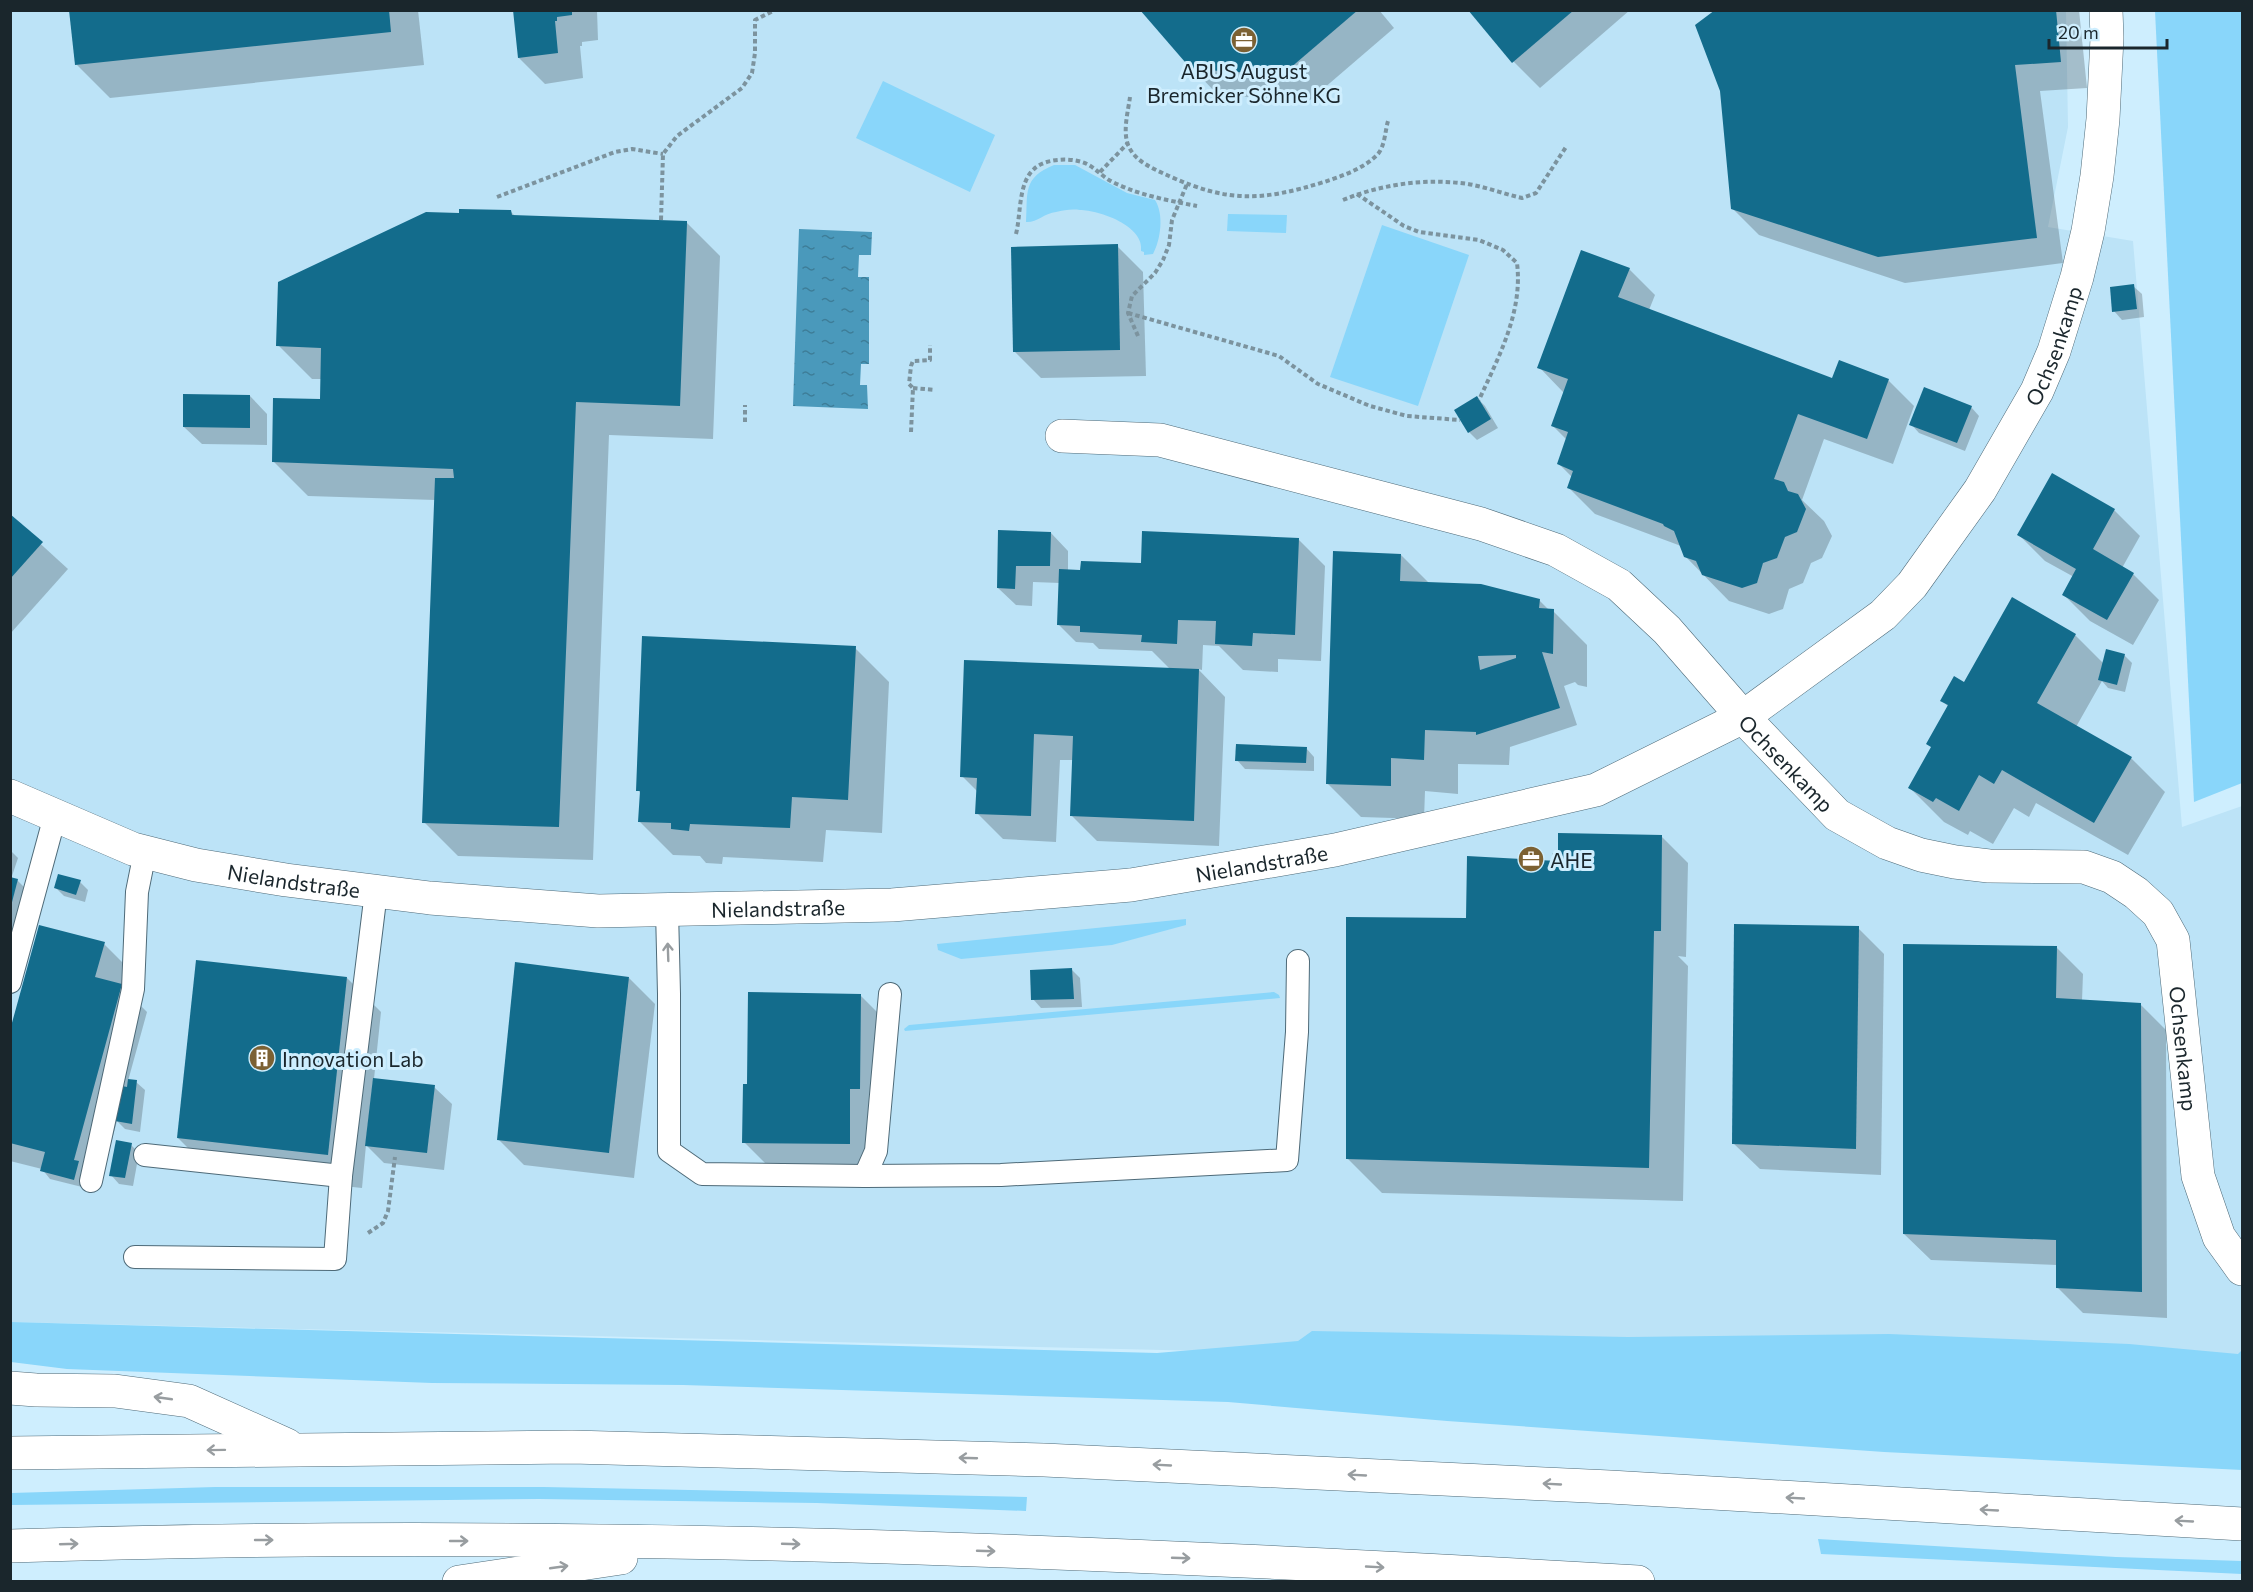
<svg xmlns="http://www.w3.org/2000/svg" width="2253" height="1592" font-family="Commissioner,sans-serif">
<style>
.built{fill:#bce3f7}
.green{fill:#89d6fa}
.water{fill:url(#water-ripples)}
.shadow{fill:#0003}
.building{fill:#136c8c;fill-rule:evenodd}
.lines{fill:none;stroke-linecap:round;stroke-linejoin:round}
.lane-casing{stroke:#4e6a78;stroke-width:24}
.street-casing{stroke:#4e6a78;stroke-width:34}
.highway-casing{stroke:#4e6a78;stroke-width:34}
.path{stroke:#7c939e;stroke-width:4;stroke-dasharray:4.5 3;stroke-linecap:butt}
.lane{stroke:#fff;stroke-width:22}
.street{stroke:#fff;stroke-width:33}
.highway{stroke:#fff;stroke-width:33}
.oneway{stroke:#989da0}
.labels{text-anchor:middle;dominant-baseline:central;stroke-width:6;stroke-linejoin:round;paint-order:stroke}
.poi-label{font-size:21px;fill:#1a262c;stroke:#ceeefe;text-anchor:start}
.street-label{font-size:21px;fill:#1a262c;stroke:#ceeefe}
</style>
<defs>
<pattern id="water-ripples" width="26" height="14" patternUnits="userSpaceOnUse" patternTransform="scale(1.5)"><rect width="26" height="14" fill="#4a99bb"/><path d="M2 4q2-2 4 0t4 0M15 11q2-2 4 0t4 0" fill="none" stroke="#3d7d98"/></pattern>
</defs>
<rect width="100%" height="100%" fill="#ceeefe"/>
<!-- built -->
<polygon class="built" points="11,11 2066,11 2068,127 2048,227 2133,241 2182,827 2242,806 2242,1369 1246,1352 11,1322"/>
<!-- green -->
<g class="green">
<polygon points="2155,11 2242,11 2242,783 2194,802"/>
<polygon points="883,81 995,135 970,192 856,138"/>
<path d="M 1054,165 L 1075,165 L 1127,193 L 1155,200 C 1164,214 1161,239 1153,254 L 1144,255 L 1144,252 L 1141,251 C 1145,226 1099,210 1080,210 C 1072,209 1064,210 1056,212 C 1045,213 1036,223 1026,222 C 1028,193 1022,178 1054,165 Z"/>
<polygon points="1228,214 1287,215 1286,233 1227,231"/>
<polygon points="1382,225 1469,255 1418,406 1330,377"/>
<polygon points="1186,919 1186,925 1112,945 961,959 938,950 937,944"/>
<polygon points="1274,992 1279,995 1280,998 905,1031 904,1029 909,1025"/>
<polygon points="11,1322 1157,1353 1298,1341 1312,1331 1628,1337 1889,1334 2129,1344 2238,1354 2242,1350 2242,1470 1884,1452 1447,1421 1228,1402 683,1385 432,1383 67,1369 11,1362"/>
<polygon points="215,1487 544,1487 1027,1497 1026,1511 817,1503 539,1499 11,1505 11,1493"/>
<polygon points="1818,1539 2116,1557 2242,1561 2242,1574 1821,1554"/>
</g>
<!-- water -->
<polygon class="water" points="799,229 872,232 871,255 859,255 858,277 869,277 869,364 861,364 860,385 867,385 868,409 793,406"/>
<!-- shadow -->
<g class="shadow">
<polygon points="70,10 418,10 424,65 110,98 76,64"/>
<polygon points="515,10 597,10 598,40 582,42 582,46 580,46 583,78 545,84 519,58"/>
<polygon points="1142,10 1379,10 1394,28 1309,101 1218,95 1192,68"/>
<polygon points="1470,10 1630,10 1540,88 1514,62"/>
<polygon points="1717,10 2079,10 2087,88 2040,91 2063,263 1905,283 1759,235 1732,208"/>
<polygon points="511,212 516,217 686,222 720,256 713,439 609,435 593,860 458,856 424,822 435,500 308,496 274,462 321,400 322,379 312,379 278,345 461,215"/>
<polygon points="1117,246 1143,272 1146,376 1041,378 1015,352"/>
<polygon points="1629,269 1655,295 1649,310 1833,380 1888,380 1914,406 1893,464 1824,439 1802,500 1824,521 1832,536 1822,558 1811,563 1803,583 1789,589 1783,609 1769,614 1729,601 1685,556 1681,546 1595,514 1569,488 1572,477 1559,464 1567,440 1553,426 1564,393 1539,367"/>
<polygon points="2133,286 2142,294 2144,317 2122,320 2114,311"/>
<polygon points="250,396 267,414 267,445 202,444 184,427"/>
<polygon points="1477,398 1485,406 1498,428 1477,440 1469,432"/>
<polygon points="1971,407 1979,416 1965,451 1919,433 1911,424"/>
<polygon points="2053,475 2114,510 2140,536 2122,568 2133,574 2159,600 2133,645 2090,621 2064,595 2074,577 2045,561 2019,535"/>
<polygon points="10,516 68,569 10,634"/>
<polygon points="1000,532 1051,533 1068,551 1068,571 1081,572 1142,565 1299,540 1325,566 1321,661 1278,659 1278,672 1243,670 1219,646 1203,645 1202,670 1198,669 1225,697 1219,846 1097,841 1071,815 1073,760 1060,760 1056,842 1003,839 977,813 978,792 962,776 966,662 1170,669 1152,651 1099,649 1093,643 1076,642 1059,625 1060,583 1033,582 1032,606 1016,605 998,588"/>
<polygon points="1401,555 1429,583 1539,600 1550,611 1553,611 1587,645 1587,687 1578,685 1575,682 1564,686 1577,725 1510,747 1509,765 1458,764 1458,794 1425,791 1424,819 1361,817 1327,783"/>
<polygon points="2075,635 2104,664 2124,655 2132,663 2125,692 2108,688 2102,681 2076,727 2131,758 2165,792 2128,855 2036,803 2029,817 2014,808 1993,844 1970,831 1968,835 1944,822 1910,788 1932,748 1949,707 1942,701 1964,684"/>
<polygon points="855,648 889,682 882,833 826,830 823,862 723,857 722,864 706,863 700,856 673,855 639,821 641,794 638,790"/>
<polygon points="1306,748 1314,757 1314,771 1245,769 1237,760"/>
<polygon points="1662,837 1688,863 1686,957 1678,956 1688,966 1683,1201 1382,1193 1348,1159 1467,919 1556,862 1552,859 1552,853 1555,853 1559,857"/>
<polygon points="10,850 18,858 11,879 17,880 26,889 10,963"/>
<polygon points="80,882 88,890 85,902 64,896 55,887"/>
<polygon points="1858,928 1884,954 1881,1175 1760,1169 1733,1143"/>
<polygon points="104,944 130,970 125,990 147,1012 128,1081 136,1082 145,1090 140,1132 125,1129 117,1121 100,1185 82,1187 50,1179 42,1169 10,1161 10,1035"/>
<polygon points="2057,948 2083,974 2082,1001 2140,1004 2166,1030 2167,1318 2083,1313 2057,1287 2057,1265 1931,1260 1904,1234"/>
<polygon points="1072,970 1080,978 1082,1007 1041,1008 1033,999"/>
<polygon points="347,978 381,1012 374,1079 434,1087 452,1104 444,1170 384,1163 366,1145 362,1188 212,1172 178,1138"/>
<polygon points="629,978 655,1004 634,1178 524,1165 498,1139"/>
<polygon points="860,995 886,1021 875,1169 770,1168 744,1142 748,1085"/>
<polygon points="131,1145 139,1153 133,1186 119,1184 111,1175"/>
</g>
<!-- building -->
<g class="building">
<polygon points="69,10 389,10 391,32 75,65"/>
<polygon points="513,10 572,10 572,15 557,17 557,21 555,21 558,53 518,58"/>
<polygon points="1140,10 1358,10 1282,75 1191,69"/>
<polygon points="1468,10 1574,10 1512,63"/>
<polygon points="1715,10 2056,10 2061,62 2015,65 2037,238 1878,257 1731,209 1720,91 1695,25"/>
<polygon points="459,209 511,210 512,215 687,221 687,223 680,406 576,402 559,827 422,823 435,478 454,478 453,469 272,462 273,398 320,399 321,348 276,346 278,282 426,212 459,213"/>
<polygon points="1118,244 1120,350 1013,352 1011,247"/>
<polygon points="1581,250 1630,268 1618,297 1832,378 1839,360 1889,379 1867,439 1798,414 1774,479 1784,482 1788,491 1798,494 1806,509 1797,532 1785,537 1777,558 1763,563 1757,583 1742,588 1702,575 1696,561 1684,557 1674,531 1664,526 1663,524 1567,488 1573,471 1557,464 1568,432 1551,426 1568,379 1537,368"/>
<polygon points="2134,284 2137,309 2112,312 2110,287"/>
<polygon points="1924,387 1972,406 1957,443 1909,425"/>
<polygon points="183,394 250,395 250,428 183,427"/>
<polygon points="1477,396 1491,419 1468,433 1454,410"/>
<polygon points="2052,473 2115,509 2093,549 2134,573 2107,620 2062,595 2076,569 2017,535"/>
<polygon points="10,514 43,542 10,579"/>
<polygon points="998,530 1051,532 1050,566 1016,566 1015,589 997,588"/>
<polygon points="1142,531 1299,538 1295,635 1253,633 1252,646 1215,644 1216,621 1178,620 1177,644 1141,642 1142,635 1080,632 1080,626 1057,625 1059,569 1080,570 1081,561 1141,563"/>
<path d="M 1333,551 L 1401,554 L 1400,581 L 1481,584 L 1540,599 L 1539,608 L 1554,609 L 1553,654 L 1542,652 L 1560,708 L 1476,735 L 1476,732 L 1425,730 L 1424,760 L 1391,758 L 1391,786 L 1326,784 ZM 1516,655 L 1516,658 L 1480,670 L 1478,656 Z"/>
<polygon points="2012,597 2076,634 2037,703 2132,757 2094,823 2002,770 1994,784 1979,775 1959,811 1936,798 1933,802 1908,788 1931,747 1926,744 1948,705 1940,701 1954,676 1964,682"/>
<polygon points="642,636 856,646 848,800 792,797 790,828 690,824 689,831 671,829 671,823 638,822 640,791 636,791"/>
<polygon points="2106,649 2125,654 2117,685 2098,680"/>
<polygon points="964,660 1199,669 1194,821 1070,816 1073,736 1034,734 1031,816 975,814 977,778 960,777"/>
<polygon points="1236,744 1307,747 1306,763 1235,761"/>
<polygon points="1558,833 1662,835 1661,931 1654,931 1649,1168 1346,1159 1346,917 1466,918 1467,856 1558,861"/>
<polygon points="58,874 81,880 76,895 54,888"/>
<polygon points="10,877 18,879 11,906 10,906"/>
<polygon points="1734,924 1859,926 1856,1149 1732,1144"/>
<polygon points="39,925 105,942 95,977 122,984 74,1160 79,1161 74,1180 40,1171 45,1152 10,1143 10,1030"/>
<polygon points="1903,944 2057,946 2056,998 2141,1003 2142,1292 2056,1288 2056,1240 1903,1234"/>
<polygon points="196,960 347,977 328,1155 177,1138"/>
<polygon points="515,962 629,977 609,1153 497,1140"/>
<polygon points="1072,968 1074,999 1031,1000 1030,970"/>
<polygon points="748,992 861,994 860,1089 850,1089 850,1144 742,1143 743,1084 747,1084"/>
<polygon points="373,1078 435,1085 427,1153 365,1146"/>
<polygon points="128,1079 137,1080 132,1124 115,1121 122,1086 127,1087"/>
<polygon points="116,1140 132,1143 125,1178 109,1176"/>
</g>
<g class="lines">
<defs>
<g id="lane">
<polyline points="667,910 669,994 669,1151 702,1174 865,1176 876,1151 890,994"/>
<polyline points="10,982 55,816"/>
<polyline points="145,1155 341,1176 376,892"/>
<polyline points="865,1176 1001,1175 1287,1160 1297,1032 1298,961"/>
<polyline points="91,1181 133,989 137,892 145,852"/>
<polyline points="135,1257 335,1259 341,1176"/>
</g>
<g id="street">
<path id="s1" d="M 1062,436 L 1160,440 L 1481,524 L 1556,550 L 1619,585 L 1667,630 L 1743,717 L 1837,815 L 1887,843 L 1921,855 L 1955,862 L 1989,866 L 2084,867 L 2112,877 L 2136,893 L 2158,913 L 2173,940 L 2198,1176 L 2219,1237 L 2242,1269"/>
<path id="s2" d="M 10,796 L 133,849 L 196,865 L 286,880 L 430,898 L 598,911 L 892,905 L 1131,885 L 1335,850 L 1596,790 L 1743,717 L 1883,615 L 1912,585 L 1980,490 L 2037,391 L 2054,351 L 2077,277 L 2088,231 L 2097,176 L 2103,119 L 2107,38 L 2106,10"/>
</g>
<g id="highway">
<polyline points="10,1388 36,1390 115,1391 189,1401 287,1445"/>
<polyline points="10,1453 572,1447 1044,1460 1610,1487 2242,1524"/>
<path d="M 10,1546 C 553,1528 1096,1550 1638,1582"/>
<polyline points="459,1582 621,1558"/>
</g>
</defs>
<!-- lane casing -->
<use href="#lane" class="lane-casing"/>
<!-- street casing -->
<use href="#street" class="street-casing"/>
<!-- highway casing -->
<use href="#highway" class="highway-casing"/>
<!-- path -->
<g class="path">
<path d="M 1130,97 C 1128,112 1122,133 1129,147 C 1136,162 1154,169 1169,176 C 1229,203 1262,201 1324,182 C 1342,176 1363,169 1377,155 C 1385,147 1385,131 1388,121"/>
<polyline points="1100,172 1128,143"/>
<path d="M 1357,194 L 1404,226 L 1419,232 L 1479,240 L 1503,250 L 1517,263 C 1523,312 1499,356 1479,400"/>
<polyline points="497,197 615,152 632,149 663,154"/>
<path d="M 1343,200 C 1382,184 1426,178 1468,184 C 1486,187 1504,194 1522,198 L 1536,193 L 1566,147"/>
<polyline points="661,220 663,154 677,136 742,88 752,73 755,53 755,20 775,10"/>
<path d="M 1016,234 C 1021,215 1018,183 1034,169 C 1045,158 1073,157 1087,164 C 1095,168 1101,175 1109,180 C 1116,184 1126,188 1134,191 C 1155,198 1176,202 1197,206"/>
<polyline points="1128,313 1279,356 1318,384 1370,406 1407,416 1460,420"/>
<polyline points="1138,336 1128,313 1132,296 1155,273 1163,260 1169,245 1172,220 1187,184"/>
<polyline points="913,388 935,390"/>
<polyline points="745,422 745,405"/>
<polyline points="911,432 913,388 909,384 911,366 913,361 930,360 930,345"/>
<polyline points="368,1233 383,1223 388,1211 395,1157"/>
</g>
<!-- lane -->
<use href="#lane" class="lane"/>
<!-- street -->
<use href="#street" class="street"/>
<!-- highway -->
<use href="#highway" class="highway"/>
</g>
<!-- one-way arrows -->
<defs><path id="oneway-shaft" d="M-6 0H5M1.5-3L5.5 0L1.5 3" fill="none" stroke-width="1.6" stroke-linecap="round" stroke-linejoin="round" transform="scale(1.5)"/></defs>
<g class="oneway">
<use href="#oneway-shaft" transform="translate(668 952) rotate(-92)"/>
<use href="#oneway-shaft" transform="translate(163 1398) rotate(-172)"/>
<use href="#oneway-shaft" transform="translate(216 1450) rotate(179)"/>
<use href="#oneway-shaft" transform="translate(968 1458) rotate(-178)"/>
<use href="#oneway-shaft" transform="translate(1162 1465) rotate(-177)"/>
<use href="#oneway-shaft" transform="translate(1357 1475) rotate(-177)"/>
<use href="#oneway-shaft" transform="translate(1552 1484) rotate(-177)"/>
<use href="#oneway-shaft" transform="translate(1795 1498) rotate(-177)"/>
<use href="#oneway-shaft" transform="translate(1989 1510) rotate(-177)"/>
<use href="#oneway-shaft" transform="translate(2184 1521) rotate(-177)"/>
<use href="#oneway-shaft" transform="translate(264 1540)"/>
<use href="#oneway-shaft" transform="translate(459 1541)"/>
<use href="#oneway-shaft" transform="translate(69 1544) rotate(-2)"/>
<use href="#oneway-shaft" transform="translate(791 1544) rotate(2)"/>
<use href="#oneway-shaft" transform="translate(986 1551) rotate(2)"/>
<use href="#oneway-shaft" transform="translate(1181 1558) rotate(2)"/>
<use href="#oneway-shaft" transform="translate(559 1567) rotate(-8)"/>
<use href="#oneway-shaft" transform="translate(1375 1567) rotate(3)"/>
</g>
<!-- icons -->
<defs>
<symbol id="office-disc" viewBox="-11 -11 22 22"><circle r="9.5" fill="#7c6133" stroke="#ceeefe"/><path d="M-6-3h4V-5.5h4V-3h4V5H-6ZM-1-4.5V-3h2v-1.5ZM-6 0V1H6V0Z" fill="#fff"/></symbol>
<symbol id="building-disc" viewBox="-11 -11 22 22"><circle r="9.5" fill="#7c6133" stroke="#ceeefe"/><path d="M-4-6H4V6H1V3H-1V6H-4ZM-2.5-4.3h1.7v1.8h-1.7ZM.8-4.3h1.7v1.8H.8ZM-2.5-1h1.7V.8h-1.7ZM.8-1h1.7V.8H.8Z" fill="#fff"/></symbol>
</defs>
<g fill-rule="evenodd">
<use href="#office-disc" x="1229" y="25" width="30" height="30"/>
<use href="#office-disc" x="1516" y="844" width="30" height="30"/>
<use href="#building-disc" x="247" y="1043" width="30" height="30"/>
</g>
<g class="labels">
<!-- poi labels -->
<g class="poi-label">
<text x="1244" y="70" text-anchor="middle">ABUS August<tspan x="1244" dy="24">Bremicker Söhne KG</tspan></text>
<text x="1550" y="859">AHE</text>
<text x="282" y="1058">Innovation Lab</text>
</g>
<!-- street labels -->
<g class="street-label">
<text stroke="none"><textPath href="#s2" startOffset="2271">Ochsenkamp</textPath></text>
<text stroke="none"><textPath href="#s1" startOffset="826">Ochsenkamp</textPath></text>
<text stroke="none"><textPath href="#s2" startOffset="1270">Nielandstraße</textPath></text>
<text stroke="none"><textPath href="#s2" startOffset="298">Nielandstraße</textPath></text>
<text stroke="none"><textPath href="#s2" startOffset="784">Nielandstraße</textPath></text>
<text stroke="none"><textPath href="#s1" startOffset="1384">Ochsenkamp</textPath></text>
</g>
</g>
<!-- border -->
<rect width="2253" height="1592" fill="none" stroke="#1a262c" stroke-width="24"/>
<!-- scale -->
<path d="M2049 39v9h118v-9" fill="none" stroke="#1a262c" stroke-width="3"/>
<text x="2058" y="39" font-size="18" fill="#1a262c" stroke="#ceeefe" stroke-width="4.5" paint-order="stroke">20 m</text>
</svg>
